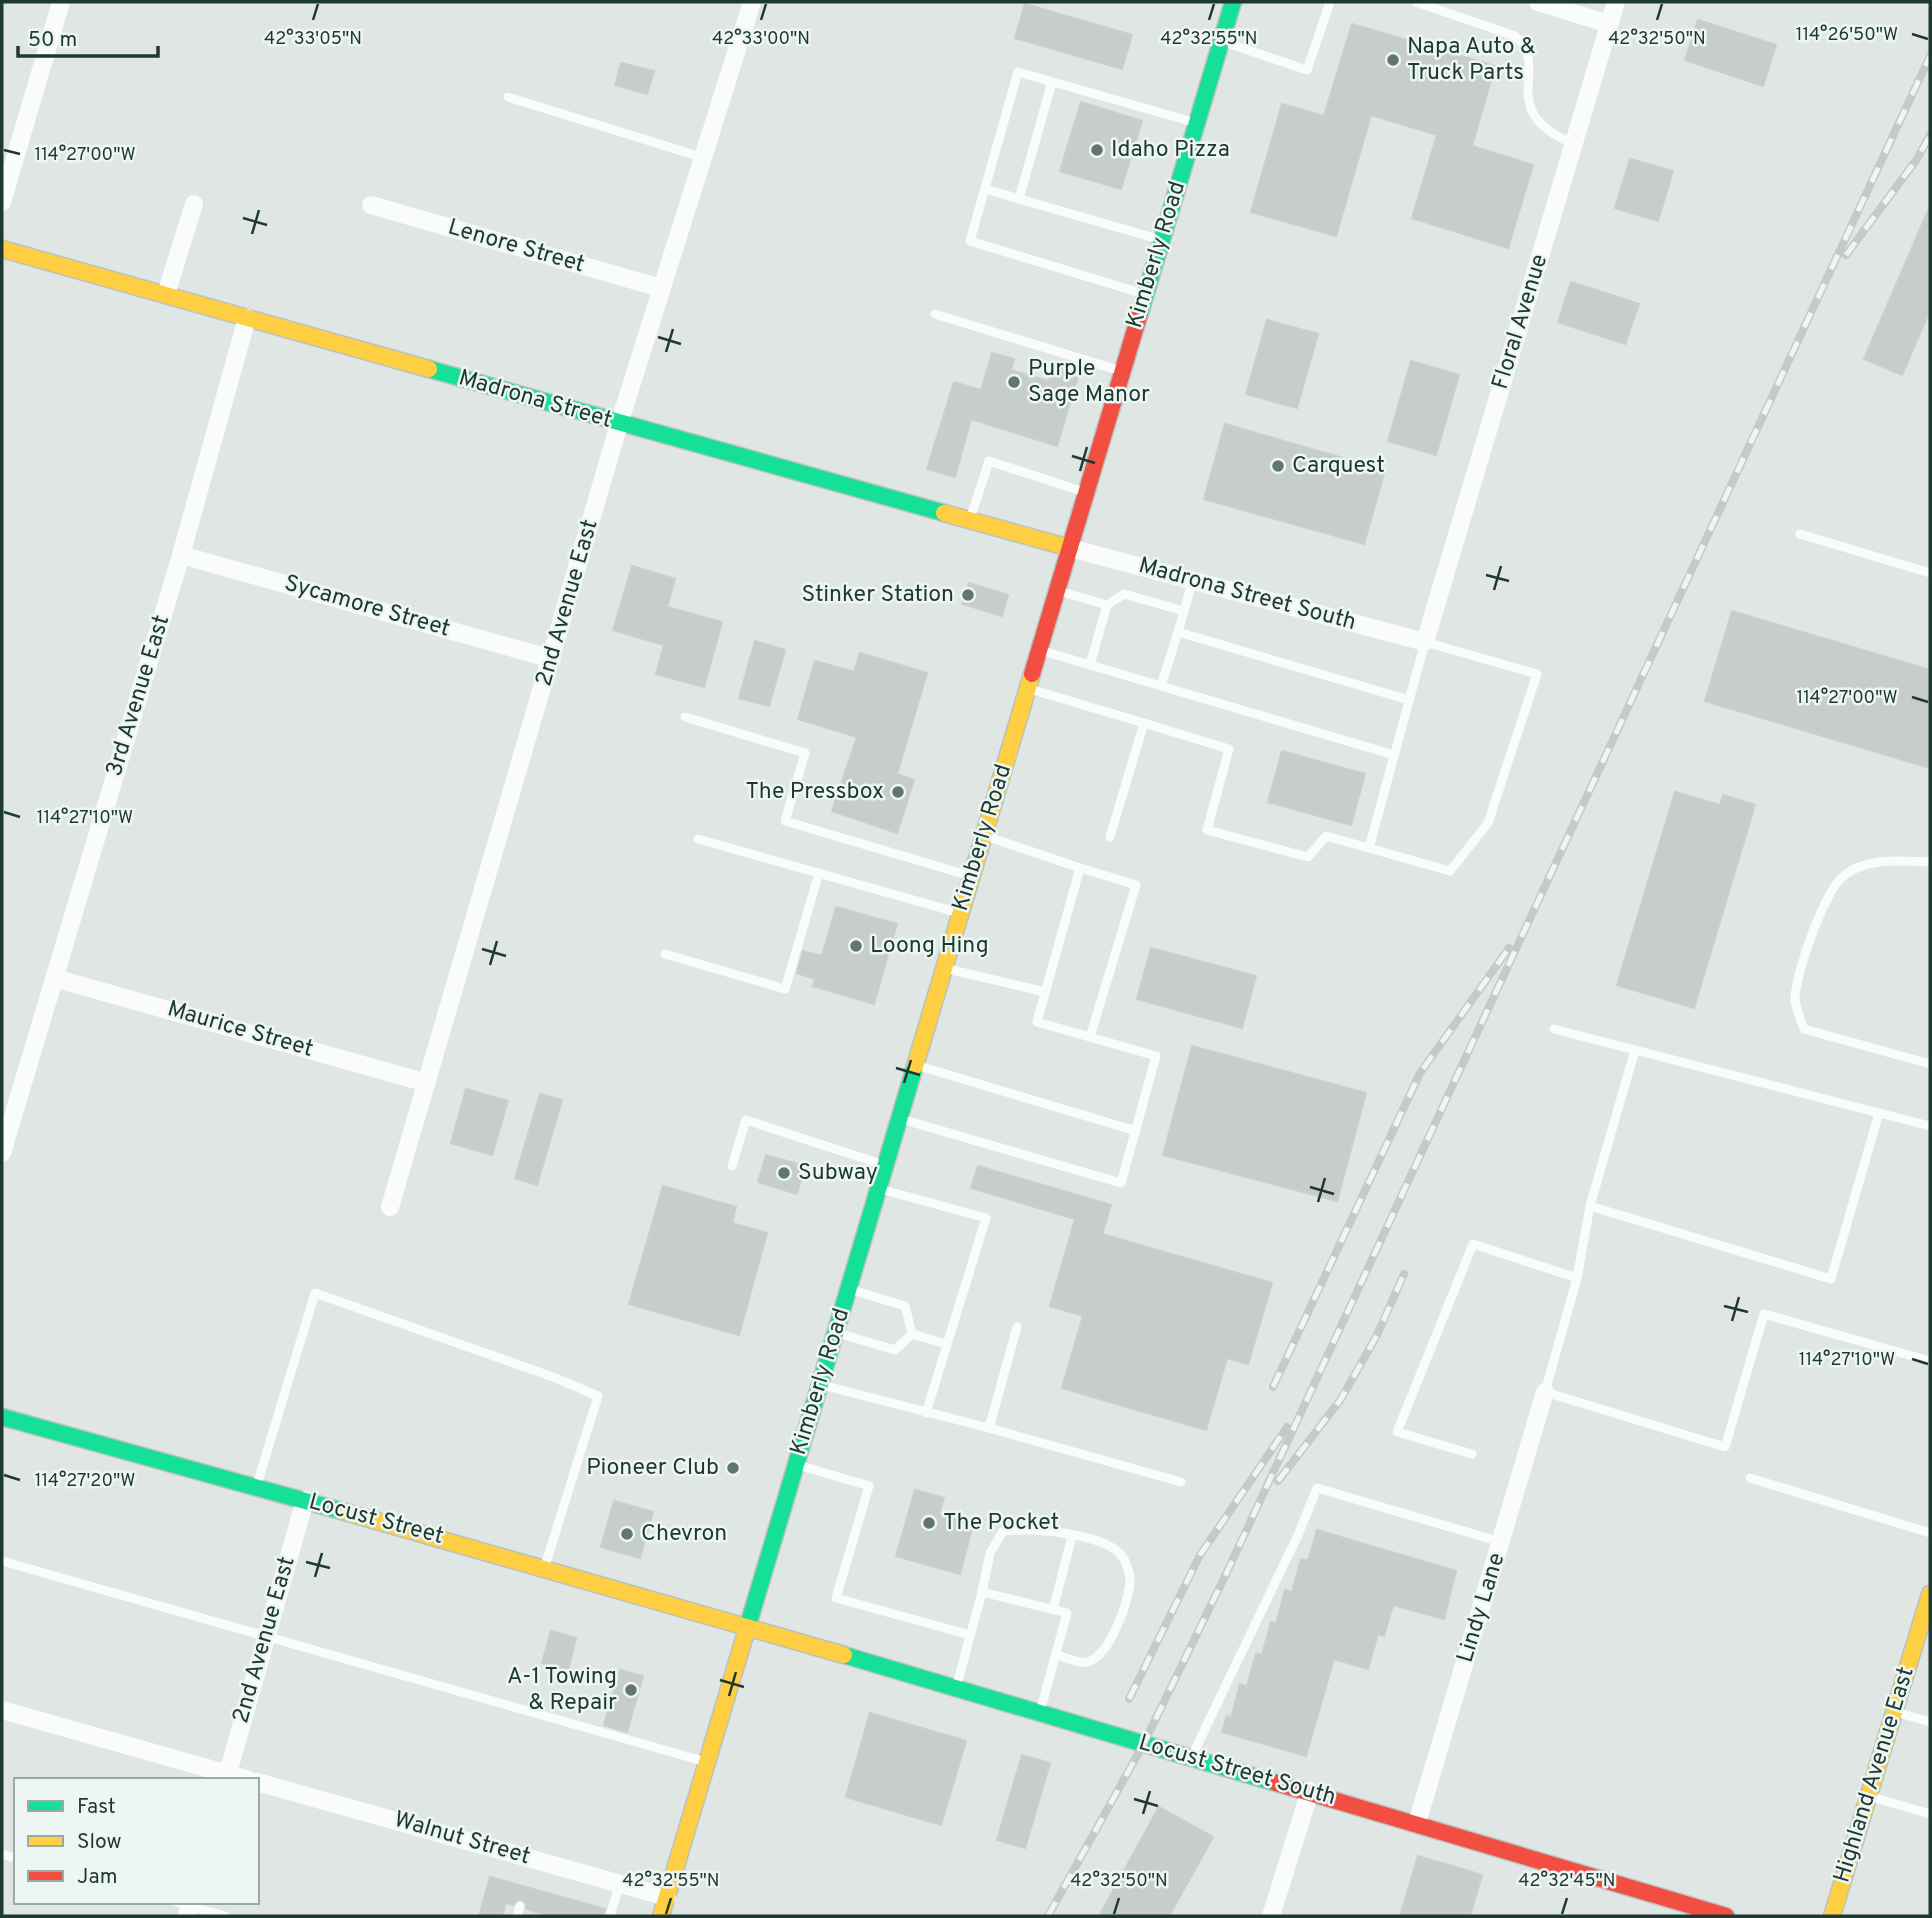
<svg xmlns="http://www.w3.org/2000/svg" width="1932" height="1918" font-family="Overpass,sans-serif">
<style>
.building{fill:#c7cdcb;stroke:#c9cfcc;stroke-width:2}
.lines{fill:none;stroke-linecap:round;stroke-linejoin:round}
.fast-casing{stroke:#b9c3bf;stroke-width:19}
.slow-casing{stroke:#b9c3bf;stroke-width:19}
.jam-casing{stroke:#b9c3bf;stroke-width:19}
.lane{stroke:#fafbfb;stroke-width:9}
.street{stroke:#fafbfb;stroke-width:18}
.fast{stroke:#16e098;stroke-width:16}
.slow{stroke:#ffcf43;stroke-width:16}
.jam{stroke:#f24e42;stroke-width:16}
.rail-casing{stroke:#c5c9c8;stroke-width:8}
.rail{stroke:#edf6f2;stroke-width:5;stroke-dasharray:16;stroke-linecap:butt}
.ticks{fill:none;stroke:#1e3932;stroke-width:2.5}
.poi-dot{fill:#627670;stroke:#edf6f2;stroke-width:2.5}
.labels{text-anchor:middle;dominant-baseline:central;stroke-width:5;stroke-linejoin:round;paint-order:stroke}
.poi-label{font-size:23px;fill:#1e3932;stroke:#edf6f2;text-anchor:start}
.street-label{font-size:23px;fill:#1e3932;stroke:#edf6f2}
.ticks-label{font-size:18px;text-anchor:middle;fill:#1e3932;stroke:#edf6f2;stroke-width:5;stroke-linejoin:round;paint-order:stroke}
</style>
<rect width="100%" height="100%" fill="#e0e6e3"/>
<!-- building -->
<g class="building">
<polygon points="1025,4 1132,35 1122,69 1015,38"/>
<polygon points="1698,20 1776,45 1763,86 1685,60"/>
<polygon points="1352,24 1495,66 1472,146 1533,165 1508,248 1412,218 1437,135 1371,115 1336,236 1251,212 1282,104 1324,116"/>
<polygon points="621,63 654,71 647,94 615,85"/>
<polygon points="1081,102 1142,121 1121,189 1060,171"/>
<polygon points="1630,159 1673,171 1658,221 1615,208"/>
<polygon points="1930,206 1930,310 1902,375 1864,359"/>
<polygon points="1571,282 1639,304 1625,344 1558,322"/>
<polygon points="1267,320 1318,334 1297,408 1246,394"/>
<polygon points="992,353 1014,359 1011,370 1049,381 1053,366 1079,373 1057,446 971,419 955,477 927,469 954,382 981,390"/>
<polygon points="1411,361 1459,375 1436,455 1388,441"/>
<polygon points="1225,424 1385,470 1364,544 1204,499"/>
<polygon points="632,566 675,579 667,607 722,622 704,687 656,674 664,645 613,630"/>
<polygon points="969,583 1008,595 1002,616 963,604"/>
<polygon points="1732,611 1930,670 1930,768 1705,701"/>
<polygon points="755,641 785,650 769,706 739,698"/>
<polygon points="860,653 927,673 897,774 914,780 897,833 832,811 857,737 798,719 815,661 854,672"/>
<polygon points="1282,751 1365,774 1351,825 1268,802"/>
<polygon points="1675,792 1720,805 1723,795 1755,805 1694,1008 1617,985"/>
<polygon points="836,907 897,924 874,1004 813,986 815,979 797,973 803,951 822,956"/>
<polygon points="1151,948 1256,976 1242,1028 1137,999"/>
<polygon points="1192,1046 1366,1093 1337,1201 1163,1155"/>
<polygon points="466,1089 508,1101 492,1155 451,1143"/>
<polygon points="540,1094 562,1100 537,1185 515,1178"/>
<polygon points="766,1155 805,1166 797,1194 758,1182"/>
<polygon points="978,1166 1111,1205 1102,1234 1272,1283 1248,1364 1227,1358 1206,1430 1062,1388 1083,1316 1050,1306 1075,1219 971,1188"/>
<polygon points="663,1186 736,1207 732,1223 767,1233 739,1335 629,1304"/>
<polygon points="915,1490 944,1498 939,1515 973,1525 960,1574 896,1556"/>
<polygon points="614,1501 653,1512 640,1558 601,1547"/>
<polygon points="1317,1530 1456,1571 1444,1619 1393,1605 1384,1636 1378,1634 1368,1669 1334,1659 1306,1756 1222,1732 1227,1716 1231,1718 1240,1684 1247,1686 1256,1654 1262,1655 1271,1622 1276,1624 1285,1590 1292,1592 1301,1559 1308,1561"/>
<polygon points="551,1631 576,1638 568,1670 542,1663"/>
<polygon points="620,1670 643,1676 627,1732 604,1725"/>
<polygon points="870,1713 966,1741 941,1825 846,1797"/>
<polygon points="1022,1755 1050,1763 1025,1848 997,1840"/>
<polygon points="1159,1807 1213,1837 1169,1916 1099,1916"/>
<polygon points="1418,1856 1482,1875 1470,1916 1400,1916"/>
<polygon points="490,1877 605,1909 603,1916 549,1916 526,1909 525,1902 519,1899 513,1905 506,1903 502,1916 479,1916"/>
</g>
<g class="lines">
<defs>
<g id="fast">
<polyline points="1140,313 1233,2"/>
<polyline points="429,369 944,513"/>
<polyline points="2,1417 345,1512"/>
<polyline points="746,1632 915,1066"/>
<polyline points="844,1655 1276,1783"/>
</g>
<g id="slow">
<polyline points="2,249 429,369"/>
<polyline points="944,513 1070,548"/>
<polyline points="915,1066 1032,674"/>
<polyline points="345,1512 844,1655"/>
<polyline points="661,1916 746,1632"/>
<polyline points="1832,1916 1930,1594"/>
</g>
<g id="jam">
<polyline points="1032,674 1140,313"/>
<polyline points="1276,1783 1726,1916"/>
</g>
</defs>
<!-- fast casing -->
<use href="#fast" class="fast-casing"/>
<!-- slow casing -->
<use href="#slow" class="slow-casing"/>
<!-- jam casing -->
<use href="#jam" class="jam-casing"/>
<!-- lane -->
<g class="lane">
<path d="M 1416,2 L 1515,36 C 1553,68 1492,110 1574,144"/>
<polyline points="1224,42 1307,70 1330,2"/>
<polyline points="508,97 701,157"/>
<polyline points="985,189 1158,239"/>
<polyline points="1019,199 1052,82"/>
<polyline points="1144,294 970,241 1018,72 1193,122"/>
<polyline points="935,314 1121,371"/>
<polyline points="970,519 989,461 1084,492"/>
<polyline points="1800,534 1930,573"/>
<polyline points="1062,592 1107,605"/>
<polyline points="1184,611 1193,580"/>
<polyline points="1043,651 1394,755"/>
<polyline points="1090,665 1107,605 1124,594 1184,611 1178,632"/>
<polyline points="1161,686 1178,632 1409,700"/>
<polyline points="1033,690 1144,723 1110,837"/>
<polyline points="685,717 805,753 785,821 967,875"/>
<polyline points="1144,723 1229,749 1207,830 1308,857 1326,836 1450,871 1488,823 1537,674 1425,642 1369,848"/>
<polyline points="698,839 956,912"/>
<path d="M 1930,862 C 1903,861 1869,857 1846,874 C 1825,888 1796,972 1795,998 C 1795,1008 1801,1020 1804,1029 L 1930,1064"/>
<polyline points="1080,868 1136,885 1090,1037"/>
<polyline points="665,954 785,989 819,873"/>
<polyline points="948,969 1045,992"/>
<polyline points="1554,1029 1635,1050 1590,1206 1577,1278"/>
<polyline points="1635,1050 1879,1113"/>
<polyline points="919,1066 1136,1131"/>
<polyline points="901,1119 1121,1183 1156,1056 1037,1022 1080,868 989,837"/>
<polyline points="732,1166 746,1120 881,1164"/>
<polyline points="880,1189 986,1218 926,1413"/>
<polyline points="1590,1206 1831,1279 1879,1113 1930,1126"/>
<polyline points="838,1333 895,1350 912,1334 905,1306 852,1290"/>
<polyline points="912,1334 946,1344"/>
<polyline points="822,1385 989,1428 1181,1482"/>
<polyline points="989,1428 1017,1327"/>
<polyline points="1472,1454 1397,1432 1473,1244 1577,1278 1545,1392 1725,1447 1764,1314 1930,1361"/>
<polyline points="798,1465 869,1486 836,1598 970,1635"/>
<polyline points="1750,1478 1930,1533"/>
<polyline points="257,1485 315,1293 553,1377 598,1396 545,1566"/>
<polyline points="2,1561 703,1761"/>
<path d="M 982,1592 L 990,1553 L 1003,1531 C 1029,1527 1110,1533 1124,1559 C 1127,1564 1130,1575 1130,1580 C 1130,1600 1109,1658 1087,1662 C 1079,1664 1065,1657 1056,1655"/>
<polyline points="1053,1610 1072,1536"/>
<polyline points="956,1688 982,1592 1067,1613 1040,1712"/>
<polyline points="1896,1712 1930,1722"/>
<polyline points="1192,1756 1298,1535 1317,1488 1501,1542"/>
<polyline points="1872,1797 1930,1814"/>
<polyline points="2,1854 16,1858"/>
<polyline points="176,1902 225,1916"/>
<polyline points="517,1916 520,1906"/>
<polyline points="610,1916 620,1883"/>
</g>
<!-- street -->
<g class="street">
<polyline points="1538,2 1609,24"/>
<polyline points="2,202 61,2"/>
<polyline points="371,205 661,288"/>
<polyline points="166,294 194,204"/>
<polyline points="1070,548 1425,642 1616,2"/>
<polyline points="181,555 552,659"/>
<polyline points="54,978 427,1083"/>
<polyline points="2,1153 181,555 247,318"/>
<polyline points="390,1207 619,424 752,2"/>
<polyline points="2,1710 249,1780"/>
<polyline points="226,1780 305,1500"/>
<polyline points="257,1782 667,1897"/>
<polyline points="1417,1823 1545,1392"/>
<polyline points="187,1916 191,1902"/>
<polyline points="1271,1916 1310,1791"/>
</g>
<!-- fast -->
<use href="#fast" class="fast"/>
<!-- slow -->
<use href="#slow" class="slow"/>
<!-- jam -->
<use href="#jam" class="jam"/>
<defs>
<g id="rail">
<polyline points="1846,255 1917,159 1930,135"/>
<polyline points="1273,1387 1420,1073 1509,948"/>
<polyline points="1278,1481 1341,1399 1377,1335 1404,1274"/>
<polyline points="1129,1699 1200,1555 1287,1427"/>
<polyline points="1048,1916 1143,1745 1227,1572 1930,56"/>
</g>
</defs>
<!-- rail casing -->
<use href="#rail" class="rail-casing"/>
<!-- rail -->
<use href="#rail" class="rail"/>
</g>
<!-- ticks -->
<path class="ticks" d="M 313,20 L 318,4M 761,20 L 766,4M 1209,20 L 1214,4M 1657,20 L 1662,4M 1912,34 L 1928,39M 4,150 L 20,154M 243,218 L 267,225M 252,234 L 259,210M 658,337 L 681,344M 666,352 L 673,329M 1072,456 L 1095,463M 1080,471 L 1087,447M 1486,575 L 1509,581M 1494,590 L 1501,566M 1912,697 L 1928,702M 4,812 L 20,817M 482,949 L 506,956M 490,965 L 497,941M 896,1068 L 920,1075M 904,1083 L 911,1060M 1310,1187 L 1334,1194M 1318,1202 L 1325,1178M 1724,1306 L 1748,1312M 1732,1321 L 1739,1297M 1912,1359 L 1928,1364M 4,1475 L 20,1480M 306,1562 L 330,1568M 315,1577 L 322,1553M 720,1680 L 744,1687M 729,1696 L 736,1672M 1134,1799 L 1158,1806M 1143,1814 L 1150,1791M 666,1914 L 671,1898M 1114,1914 L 1119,1898M 1562,1914 L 1567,1898"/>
<!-- markers -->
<g class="poi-dot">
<circle cx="1393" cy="60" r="7"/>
<circle cx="1097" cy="150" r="7"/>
<circle cx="1014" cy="382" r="7"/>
<circle cx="1278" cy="466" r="7"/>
<circle cx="968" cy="595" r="7"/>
<circle cx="898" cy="792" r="7"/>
<circle cx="856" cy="946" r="7"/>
<circle cx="784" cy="1173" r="7"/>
<circle cx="733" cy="1468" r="7"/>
<circle cx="929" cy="1523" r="7"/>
<circle cx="627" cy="1534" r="7"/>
<circle cx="631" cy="1690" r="7"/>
</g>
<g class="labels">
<!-- poi labels -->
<g class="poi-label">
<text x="1407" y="47">Napa Auto &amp;<tspan x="1407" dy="26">Truck Parts</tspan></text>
<text x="1111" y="150">Idaho Pizza</text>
<text x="1028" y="369">Purple<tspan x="1028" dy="26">Sage Manor</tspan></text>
<text x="1292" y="466">Carquest</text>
<text x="954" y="595" text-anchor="end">Stinker Station</text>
<text x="884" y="792" text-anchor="end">The Pressbox</text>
<text x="870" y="946">Loong Hing</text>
<text x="798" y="1173">Subway</text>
<text x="719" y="1468" text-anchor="end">Pioneer Club</text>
<text x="943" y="1523">The Pocket</text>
<text x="641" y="1534">Chevron</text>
<text x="617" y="1677" text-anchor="end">A-1 Towing<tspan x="617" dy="26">&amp; Repair</tspan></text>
</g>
<!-- street labels -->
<g class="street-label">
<text transform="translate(516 247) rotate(16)">Lenore Street</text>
<text transform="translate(1157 255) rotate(-73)">Kimberly Road</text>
<text transform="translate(1521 322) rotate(-73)">Floral Avenue</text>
<text transform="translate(535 400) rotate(16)">Madrona Street</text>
<text transform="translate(1247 595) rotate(15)">Madrona Street South</text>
<text transform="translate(568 603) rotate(-74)">2nd Avenue East</text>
<text transform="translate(367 607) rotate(16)">Sycamore Street</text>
<text transform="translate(139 696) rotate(-73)">3rd Avenue East</text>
<text transform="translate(983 838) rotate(-73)">Kimberly Road</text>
<text transform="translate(240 1030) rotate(16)">Maurice Street</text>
<text transform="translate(821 1382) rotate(-73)">Kimberly Road</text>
<text transform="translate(376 1520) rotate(15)">Locust Street</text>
<text transform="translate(1482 1608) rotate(-73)">Lindy Lane</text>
<text transform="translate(265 1640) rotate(-74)">2nd Avenue East</text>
<text transform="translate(1237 1771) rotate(16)">Locust Street South</text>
<text transform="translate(1875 1775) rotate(-73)">Highland Avenue East</text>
<text transform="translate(462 1839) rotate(16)">Walnut Street</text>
</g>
</g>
<g class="ticks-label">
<text x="1847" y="40">114°26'50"W</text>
<text x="313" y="44">42°33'05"N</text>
<text x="761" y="44">42°33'00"N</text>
<text x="1209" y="44">42°32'55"N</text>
<text x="1657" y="44">42°32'50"N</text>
<text x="85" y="160">114°27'00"W</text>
<text x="1847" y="703">114°27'00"W</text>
<text x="85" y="823">114°27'10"W</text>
<text x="1847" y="1365">114°27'10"W</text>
<text x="85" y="1486">114°27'20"W</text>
<text x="671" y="1886">42°32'55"N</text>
<text x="1119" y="1886">42°32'50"N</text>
<text x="1567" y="1886">42°32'45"N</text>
</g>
<!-- border -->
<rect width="1932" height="1918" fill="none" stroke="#1e3932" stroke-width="7"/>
<!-- legend -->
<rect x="14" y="1778" width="245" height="126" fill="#edf6f2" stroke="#9aaaa5" stroke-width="2"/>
<rect x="28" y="1801" width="35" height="10" fill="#16e098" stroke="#9aaaa5" stroke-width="2"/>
<text x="77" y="1813" font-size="21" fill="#1e3932">Fast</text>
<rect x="28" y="1836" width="35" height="10" fill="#ffcf43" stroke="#9aaaa5" stroke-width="2"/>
<text x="77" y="1848" font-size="21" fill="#1e3932">Slow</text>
<rect x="28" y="1871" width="35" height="10" fill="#f24e42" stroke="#9aaaa5" stroke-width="2"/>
<text x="77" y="1883" font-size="21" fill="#1e3932">Jam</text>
<!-- scale -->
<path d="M18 46v10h140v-10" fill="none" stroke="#1e3932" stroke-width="3.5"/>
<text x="28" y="46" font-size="21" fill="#1e3932" stroke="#edf6f2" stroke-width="5" paint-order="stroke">50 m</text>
</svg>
